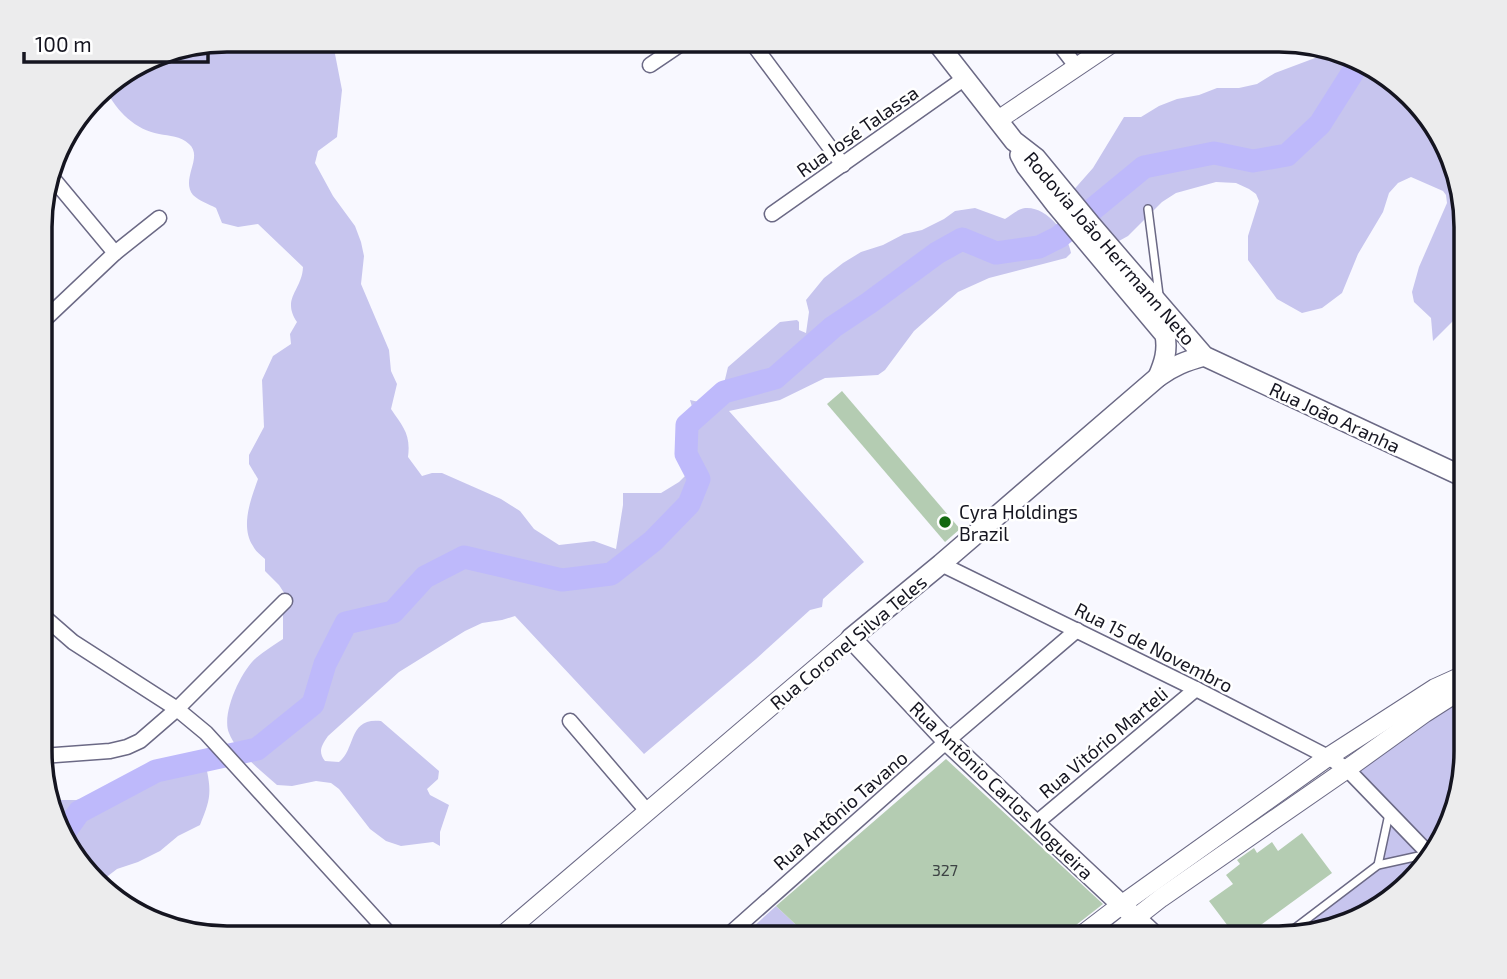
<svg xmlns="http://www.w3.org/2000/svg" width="1507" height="979" font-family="'Exo 2',sans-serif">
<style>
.green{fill:#c7c5ee}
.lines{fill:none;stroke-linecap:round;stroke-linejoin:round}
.river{stroke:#beb9fb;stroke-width:23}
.building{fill:#b4ccb2}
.service-casing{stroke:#6b6985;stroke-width:10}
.minor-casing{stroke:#6b6985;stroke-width:17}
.tertiary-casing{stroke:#6b6985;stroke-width:20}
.secondary-casing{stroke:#6b6985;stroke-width:22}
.service{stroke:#fff;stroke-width:7}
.minor{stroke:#fff;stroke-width:14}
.tertiary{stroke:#fff;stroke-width:18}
.secondary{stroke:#fff;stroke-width:19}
.poi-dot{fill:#136910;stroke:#fff;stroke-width:2.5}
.labels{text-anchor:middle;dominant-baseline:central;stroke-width:5;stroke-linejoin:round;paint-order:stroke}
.number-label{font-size:16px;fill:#3d4344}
.street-label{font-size:19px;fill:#151520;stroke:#fff}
.poi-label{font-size:19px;fill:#151520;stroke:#fff;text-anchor:start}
.rim{fill:none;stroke:#151520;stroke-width:3.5}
</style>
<rect width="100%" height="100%" fill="#f8f8ff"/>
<!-- green -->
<g class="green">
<path d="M 227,40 L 335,40 L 335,54 L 342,90 L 337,137 L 318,151 L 315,163 L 333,196 L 355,226 L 361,242 L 364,256 L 361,284 L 389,350 L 391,371 L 397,384 L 391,409 C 403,427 411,434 408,457 L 422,476 L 432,473 L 442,473 L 501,499 L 520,511 L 534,529 L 559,545 L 594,541 L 616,549 L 623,505 L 623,493 L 661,493 L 679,482 L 694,467 L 696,457 L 691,428 L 697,424 L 690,400 L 708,404 L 717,401 L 721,396 L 728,367 L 780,322 L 797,320 L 799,322 L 799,330 L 806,333 L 809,312 L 806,300 L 824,278 L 843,263 L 861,252 L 883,245 L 904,234 L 922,230 L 944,219 L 955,211 L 975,208 L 1005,219 C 1011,215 1018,209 1025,208 C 1047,206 1068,234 1071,253 L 1066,258 L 989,278 L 958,292 L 914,331 L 885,370 L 878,375 L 825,378 L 780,400 L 729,411 L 864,562 L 823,599 L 822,607 L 810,610 L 756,659 L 644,754 L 515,616 L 502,620 L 482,623 L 465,631 L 399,672 L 328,736 C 321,746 318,752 325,761 L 339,762 C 356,749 348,717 381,721 L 439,771 L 438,779 L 427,789 L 430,795 L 449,805 L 440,832 L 440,846 L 433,842 L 401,846 L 386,841 L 370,829 L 339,789 L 331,783 L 316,781 L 292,786 L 277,785 C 262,771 236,752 229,733 C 221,714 241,671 256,658 C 264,651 274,645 283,639 L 283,607 L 290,602 L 279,585 L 265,571 L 265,559 C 261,555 255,551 253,546 C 240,526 251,499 258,479 L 249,464 L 249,455 L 264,427 L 262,380 L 273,356 L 291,344 L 290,334 L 297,322 C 281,298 302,291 303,267 L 258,224 L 238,227 L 222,223 L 216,208 C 209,204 199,201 193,195 C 180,179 204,157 189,144 C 180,136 170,136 159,134 C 136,130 116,111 107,91 L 115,83 L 114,80 L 156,54 Z"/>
<polygon points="1322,53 1384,72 1442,134 1466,215 1466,296 1463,311 1433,341 1431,318 1414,302 1412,292 1419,267 1447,203 1446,195 1443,191 1411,177 1398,183 1389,193 1383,212 1358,254 1342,293 1322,308 1302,313 1277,299 1248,260 1248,236 1259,201 1256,194 1249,189 1236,183 1216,182 1176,193 1162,202 1128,236 1108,247 1063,202 1093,168 1124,117 1141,117 1159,106 1177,99 1199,95 1217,88 1239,88 1257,84 1275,73 1315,58"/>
<polygon points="1466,694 1466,764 1435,856 1373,914 1292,938 1283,938 1379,865 1388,814 1347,770"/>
<path d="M 171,760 L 189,764 L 207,771 C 212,795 209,802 200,825 L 178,836 L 160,851 L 138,862 L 117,869 L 100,882 L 66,846 L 50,800 L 76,800 L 95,796 L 113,789 L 131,778 L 149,763 Z"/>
<polygon points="776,906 811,939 740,939"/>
</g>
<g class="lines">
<!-- river -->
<polyline class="river" points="62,836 79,812 156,771 257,749 313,704 325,664 346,623 393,612 425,577 464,557 562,580 611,574 653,541 689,504 699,479 686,454 687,425 724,392 775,378 833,327 869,303 937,253 962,239 996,253 1039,247 1059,237 1144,167 1214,153 1253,161 1287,155 1320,124 1358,64"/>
</g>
<!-- building -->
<g class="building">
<polygon points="842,391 960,529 945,542 827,404"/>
<polygon points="946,759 1103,904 1071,929 1068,933 1067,938 811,939 776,906"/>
<polygon points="1302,833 1332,873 1243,938 1237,938 1209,901 1233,884 1226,875 1240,864 1237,860 1254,848 1257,853 1272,842 1278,851"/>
</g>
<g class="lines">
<defs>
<g id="service">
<polyline points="1148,209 1159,295"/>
<polyline points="1378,865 1389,814"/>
<polyline points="1282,938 1378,865 1428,854"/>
</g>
<g id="minor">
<polyline points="750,40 843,165"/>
<polyline points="1056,40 1076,66"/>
<polyline points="650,65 687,40"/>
<polyline points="50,175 115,253"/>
<polyline points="772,214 965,78"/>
<polyline points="42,322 115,253 159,218"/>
<polyline points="941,564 1196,689 1328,757 1347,769 1433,858"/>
<polyline points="42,615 73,642 177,709 206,733 394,939"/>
<polyline points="570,721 647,811"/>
<polyline points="42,756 110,751 127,747 140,741 177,709 285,601"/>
<polyline points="1035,824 1196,689"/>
<polyline points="724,939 947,741 1077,630"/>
</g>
<g id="tertiary">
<polyline points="998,120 1117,40"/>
<polyline points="1078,938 1121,905 1328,757 1435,688 1466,674"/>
<polyline points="1110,938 1161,898 1347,769 1425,713 1461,690 1466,689"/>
<polyline points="498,939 851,638"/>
</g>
<g id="secondary">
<polyline points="935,40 1014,141 1036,158 1092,226 1204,356 1466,478"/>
<path d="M 1020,155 L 1026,166 L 1056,205 L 1165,335 C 1168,351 1164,363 1158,377"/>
<path d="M 1157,938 L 947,741 L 851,638 L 941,564 L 1158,377 C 1173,366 1186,361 1204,356"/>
</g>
</defs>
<!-- service casing -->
<use href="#service" class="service-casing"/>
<!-- minor casing -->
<use href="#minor" class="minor-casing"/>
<!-- tertiary casing -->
<use href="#tertiary" class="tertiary-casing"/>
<!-- secondary casing -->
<use href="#secondary" class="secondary-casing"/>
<!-- service -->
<use href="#service" class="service"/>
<!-- minor -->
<use href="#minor" class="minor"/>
<!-- tertiary -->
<use href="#tertiary" class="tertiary"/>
<!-- secondary -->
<use href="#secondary" class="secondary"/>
</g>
<!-- markers -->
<circle class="poi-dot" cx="945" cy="522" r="7"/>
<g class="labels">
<!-- number labels -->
<g class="number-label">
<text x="945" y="869">327</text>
</g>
<!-- street labels -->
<g class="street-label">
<text transform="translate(857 131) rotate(-35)">Rua José Talassa</text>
<text transform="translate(1110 248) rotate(49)">Rodovia João Herrmann Neto</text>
<text transform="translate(1335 417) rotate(25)">Rua João Aranha</text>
<text transform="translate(848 642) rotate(-40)">Rua Coronel Silva Teles</text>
<text transform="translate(1154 647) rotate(27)">Rua 15 de Novembro</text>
<text transform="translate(1103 742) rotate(-40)">Rua Vitório Marteli</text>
<text transform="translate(1002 790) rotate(44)">Rua Antônio Carlos Nogueira</text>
<text transform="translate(840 810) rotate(-41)">Rua Antônio Tavano</text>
</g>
<!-- poi labels -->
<g class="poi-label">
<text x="959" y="511">Cyra Holdings<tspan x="959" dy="22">Brazil</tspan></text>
</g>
</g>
<!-- crop -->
<path d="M0 0H1507V979H0ZM227 52H1279A175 175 0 0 1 1454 227V751A175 175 0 0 1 1279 926H227A175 175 0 0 1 52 751V227A175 175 0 0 1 227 52Z" fill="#ececed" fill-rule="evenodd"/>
<path class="rim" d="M227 52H1279A175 175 0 0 1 1454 227V751A175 175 0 0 1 1279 926H227A175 175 0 0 1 52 751V227A175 175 0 0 1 227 52Z"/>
<!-- scale -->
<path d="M24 52v10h184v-10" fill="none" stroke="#151520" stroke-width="3.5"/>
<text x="35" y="52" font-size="21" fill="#151520" stroke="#ffffff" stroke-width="5" paint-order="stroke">100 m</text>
</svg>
